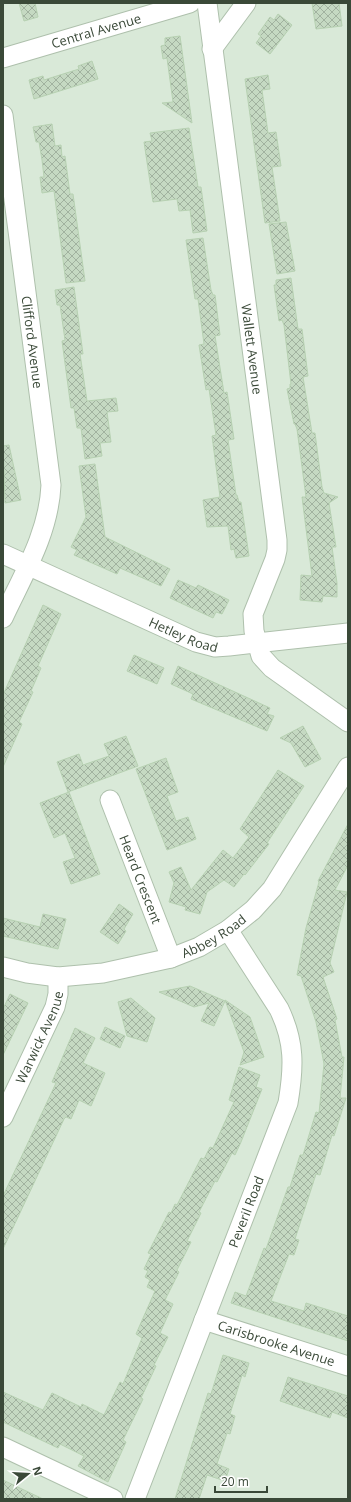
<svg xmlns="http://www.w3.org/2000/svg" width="351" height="1502" font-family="'Open Sans',sans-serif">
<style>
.residential{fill:#d9e9d8}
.building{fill:url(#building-cross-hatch);stroke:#b7d1b2}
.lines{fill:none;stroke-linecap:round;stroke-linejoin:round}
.street-casing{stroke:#aec0ac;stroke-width:21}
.street{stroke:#fff;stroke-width:19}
.labels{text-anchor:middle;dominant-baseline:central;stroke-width:3;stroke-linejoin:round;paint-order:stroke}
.street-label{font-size:13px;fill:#3a4938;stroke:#fff}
</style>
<defs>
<pattern id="building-cross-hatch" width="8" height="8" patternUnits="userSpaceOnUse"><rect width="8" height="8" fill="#c5d9c2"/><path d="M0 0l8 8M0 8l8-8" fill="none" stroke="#a1b29f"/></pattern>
</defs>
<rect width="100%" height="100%" fill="#eaf5ea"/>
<!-- residential -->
<rect class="residential" x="3" y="3" width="345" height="1496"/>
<!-- building -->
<g class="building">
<polygon points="19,3 35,3 38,17 24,21"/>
<polygon points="312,3 339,3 342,26 316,29"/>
<polygon points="278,14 292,25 270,54 256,43 261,36 258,34 270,17 274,20"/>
<polygon points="180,36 192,123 162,103 173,102 167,58 163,59 161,46 165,45 165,38"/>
<polygon points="92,61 98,79 34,99 29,80 43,76 44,80 79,69 78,66"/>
<polygon points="268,75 270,89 262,90 268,133 276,132 281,166 272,167 280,221 265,223 245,79"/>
<polygon points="52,124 55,146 61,145 62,157 65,156 70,194 73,194 85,281 66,283 54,191 42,193 40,177 44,177 42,160 39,142 36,142 33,127"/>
<polygon points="189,128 198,187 201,187 207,231 193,233 190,210 179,211 177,199 153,202 144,142 152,141 150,133"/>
<polygon points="286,222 295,271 277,274 269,224"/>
<polygon points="203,238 211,290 213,295 215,295 220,335 215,336 224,393 227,392 234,439 228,440 236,495 237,495 239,502 241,502 249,556 236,558 234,549 231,550 228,526 207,527 203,500 220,497 212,436 216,435 209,389 206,390 199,345 204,344 198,299 195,299 186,240"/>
<polygon points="291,278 298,329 302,329 308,376 303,377 312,433 315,433 322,487 324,493 338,497 329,503 336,547 332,547 337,583 337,597 323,596 322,602 300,600 301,575 312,576 302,497 306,497 297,429 295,424 294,424 287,389 290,388 290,384 291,384 284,325 282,320 279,321 274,285 276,285 276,280"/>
<polygon points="74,287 83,354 80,354 87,401 116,398 118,411 107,412 111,442 100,443 102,456 85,459 81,428 77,428 74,408 71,408 62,341 65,340 60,305 57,305 55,290"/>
<polygon points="9,445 21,500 5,503 3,446"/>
<polygon points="95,464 105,537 170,569 161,586 120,568 117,574 74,555 77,550 71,547 86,517 79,466"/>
<polygon points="178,580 196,588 198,585 229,600 222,614 216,612 213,618 170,598"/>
<polygon points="43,605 61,614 38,666 41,668 31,691 33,692 19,722 22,724 3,767 3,695"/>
<polygon points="134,655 164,668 157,684 127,671"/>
<polygon points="178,666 270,708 267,714 274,716 267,731 191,699 193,694 171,684"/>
<polygon points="303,726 321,759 305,767 291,743 280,738"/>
<polygon points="126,736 138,766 68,792 57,762 79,754 83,765 109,756 104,744"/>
<polygon points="166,758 178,792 167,796 176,821 188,817 196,839 167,850 136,769"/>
<polygon points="278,770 304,786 267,843 269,844 245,875 244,874 234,887 224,880 207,892 200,914 185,910 186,907 169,902 174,883 169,872 181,867 191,890 223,850 233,858 249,837 240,829"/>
<polygon points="69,792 100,874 71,884 63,862 75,858 65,833 54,838 40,803"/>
<polygon points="348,824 348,865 335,890 347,892 330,963 334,972 323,977 337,1019 335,1020 342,1057 344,1057 340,1098 346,1098 334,1136 332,1135 320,1175 316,1174 295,1239 299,1240 294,1255 289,1254 271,1301 304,1311 306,1303 348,1316 348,1341 231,1303 235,1292 246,1296 264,1248 266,1249 288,1187 290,1187 300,1155 303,1155 316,1112 319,1113 324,1064 316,1022 301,976 297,975 306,928 319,882 318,881"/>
<polygon points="119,904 133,914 124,929 126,931 118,944 100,932"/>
<polygon points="43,914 66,919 58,949 3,936 3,918 40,927"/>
<polygon points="190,986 225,1001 214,1026 201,1021 209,1003 194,1007 159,992"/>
<polygon points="10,994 28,1003 3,1055 3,1009"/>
<polygon points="131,998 155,1018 147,1042 127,1036 118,1002"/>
<polygon points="225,1000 250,1017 264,1057 240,1065 244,1052"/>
<polygon points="105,1027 125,1036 120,1048 100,1039"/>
<polygon points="75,1028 95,1038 83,1063 105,1073 91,1106 79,1100 71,1119 66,1117 64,1119 3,1249 3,1196 56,1083 52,1082"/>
<polygon points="239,1067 260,1075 256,1087 262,1089 241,1142 235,1155 232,1153 217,1182 215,1181 199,1212 201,1213 187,1241 191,1242 177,1270 179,1272 165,1300 173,1304 160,1333 168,1337 154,1365 156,1366 141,1398 143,1399 123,1440 126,1442 108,1482 78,1466 84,1456 60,1444 58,1448 3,1422 3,1392 43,1410 52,1393 81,1407 82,1404 104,1415 120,1382 123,1384 142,1338 136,1334 155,1291 147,1287 150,1280 145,1277 148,1271 144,1269 151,1254 148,1253 169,1212 171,1213 175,1204 177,1205 201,1158 204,1159 210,1147 213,1148 234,1102 229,1100"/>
<polygon points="223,1355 249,1363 245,1377 242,1375 230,1414 235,1416 230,1434 227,1433 217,1464 229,1469 225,1481 207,1475 199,1499 175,1499 208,1393 211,1394"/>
<polygon points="288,1377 348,1396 348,1418 332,1412 330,1418 280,1401"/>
<polygon points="3,1480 43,1499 3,1499"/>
</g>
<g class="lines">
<defs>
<g id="street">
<path id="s1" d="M 207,3 L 277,540 L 277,550 L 275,559 L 253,614 L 254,631 L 261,656 L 272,668 L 348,722"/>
<polyline points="212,49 246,3"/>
<path id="s2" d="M 3,58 L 190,3"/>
<path id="s3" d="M 3,115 L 51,485 C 49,533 23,575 3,618"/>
<path id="s4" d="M 3,554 L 196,642 L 215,647 L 229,646 L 348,633"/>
<path id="s5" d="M 110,800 L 171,958"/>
<path id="s6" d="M 3,967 L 27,973 L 58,977 L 103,973 L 171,958 L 199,947 L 228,930 L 253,910 L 272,889 L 348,767"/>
<path id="s7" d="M 3,1117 L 55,1007 L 58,994 L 58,977"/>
<path id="s8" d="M 204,1320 L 348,1366"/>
<polyline points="3,1447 113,1499"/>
<path id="s9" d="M 135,1499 L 288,1103 C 294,1067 295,1042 279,1009 L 228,930"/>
</g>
</defs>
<!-- street casing -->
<use href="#street" class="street-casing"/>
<!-- street -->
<use href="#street" class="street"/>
</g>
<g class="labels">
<!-- street labels -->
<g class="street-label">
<text stroke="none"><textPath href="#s2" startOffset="97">Central Avenue</textPath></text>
<text stroke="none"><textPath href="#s3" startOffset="229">Clifford Avenue</textPath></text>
<text stroke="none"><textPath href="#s1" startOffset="349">Wallett Avenue</textPath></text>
<text stroke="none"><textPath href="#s4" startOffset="198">Hetley Road</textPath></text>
<text stroke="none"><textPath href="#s5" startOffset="85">Heard Crescent</textPath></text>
<text stroke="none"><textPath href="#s6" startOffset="219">Abbey Road</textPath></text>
<text stroke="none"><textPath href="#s7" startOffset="88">Warwick Avenue</textPath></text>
<text stroke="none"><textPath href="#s9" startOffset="308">Peveril Road</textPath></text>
<text stroke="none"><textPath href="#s8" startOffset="76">Carisbrooke Avenue</textPath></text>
</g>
</g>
<!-- border -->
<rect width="351" height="1502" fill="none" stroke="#3a4938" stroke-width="8"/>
<!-- north arrow -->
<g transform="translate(28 1474) rotate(72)" stroke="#ffffff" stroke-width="3" paint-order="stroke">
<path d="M0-3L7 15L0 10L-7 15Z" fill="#3a4938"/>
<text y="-6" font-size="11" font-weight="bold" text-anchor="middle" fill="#3a4938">N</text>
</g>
<!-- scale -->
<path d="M215 1486v6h52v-6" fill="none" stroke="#3a4938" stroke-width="2"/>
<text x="221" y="1486" font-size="12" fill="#3a4938" stroke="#ffffff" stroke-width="3" paint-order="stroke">20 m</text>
</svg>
